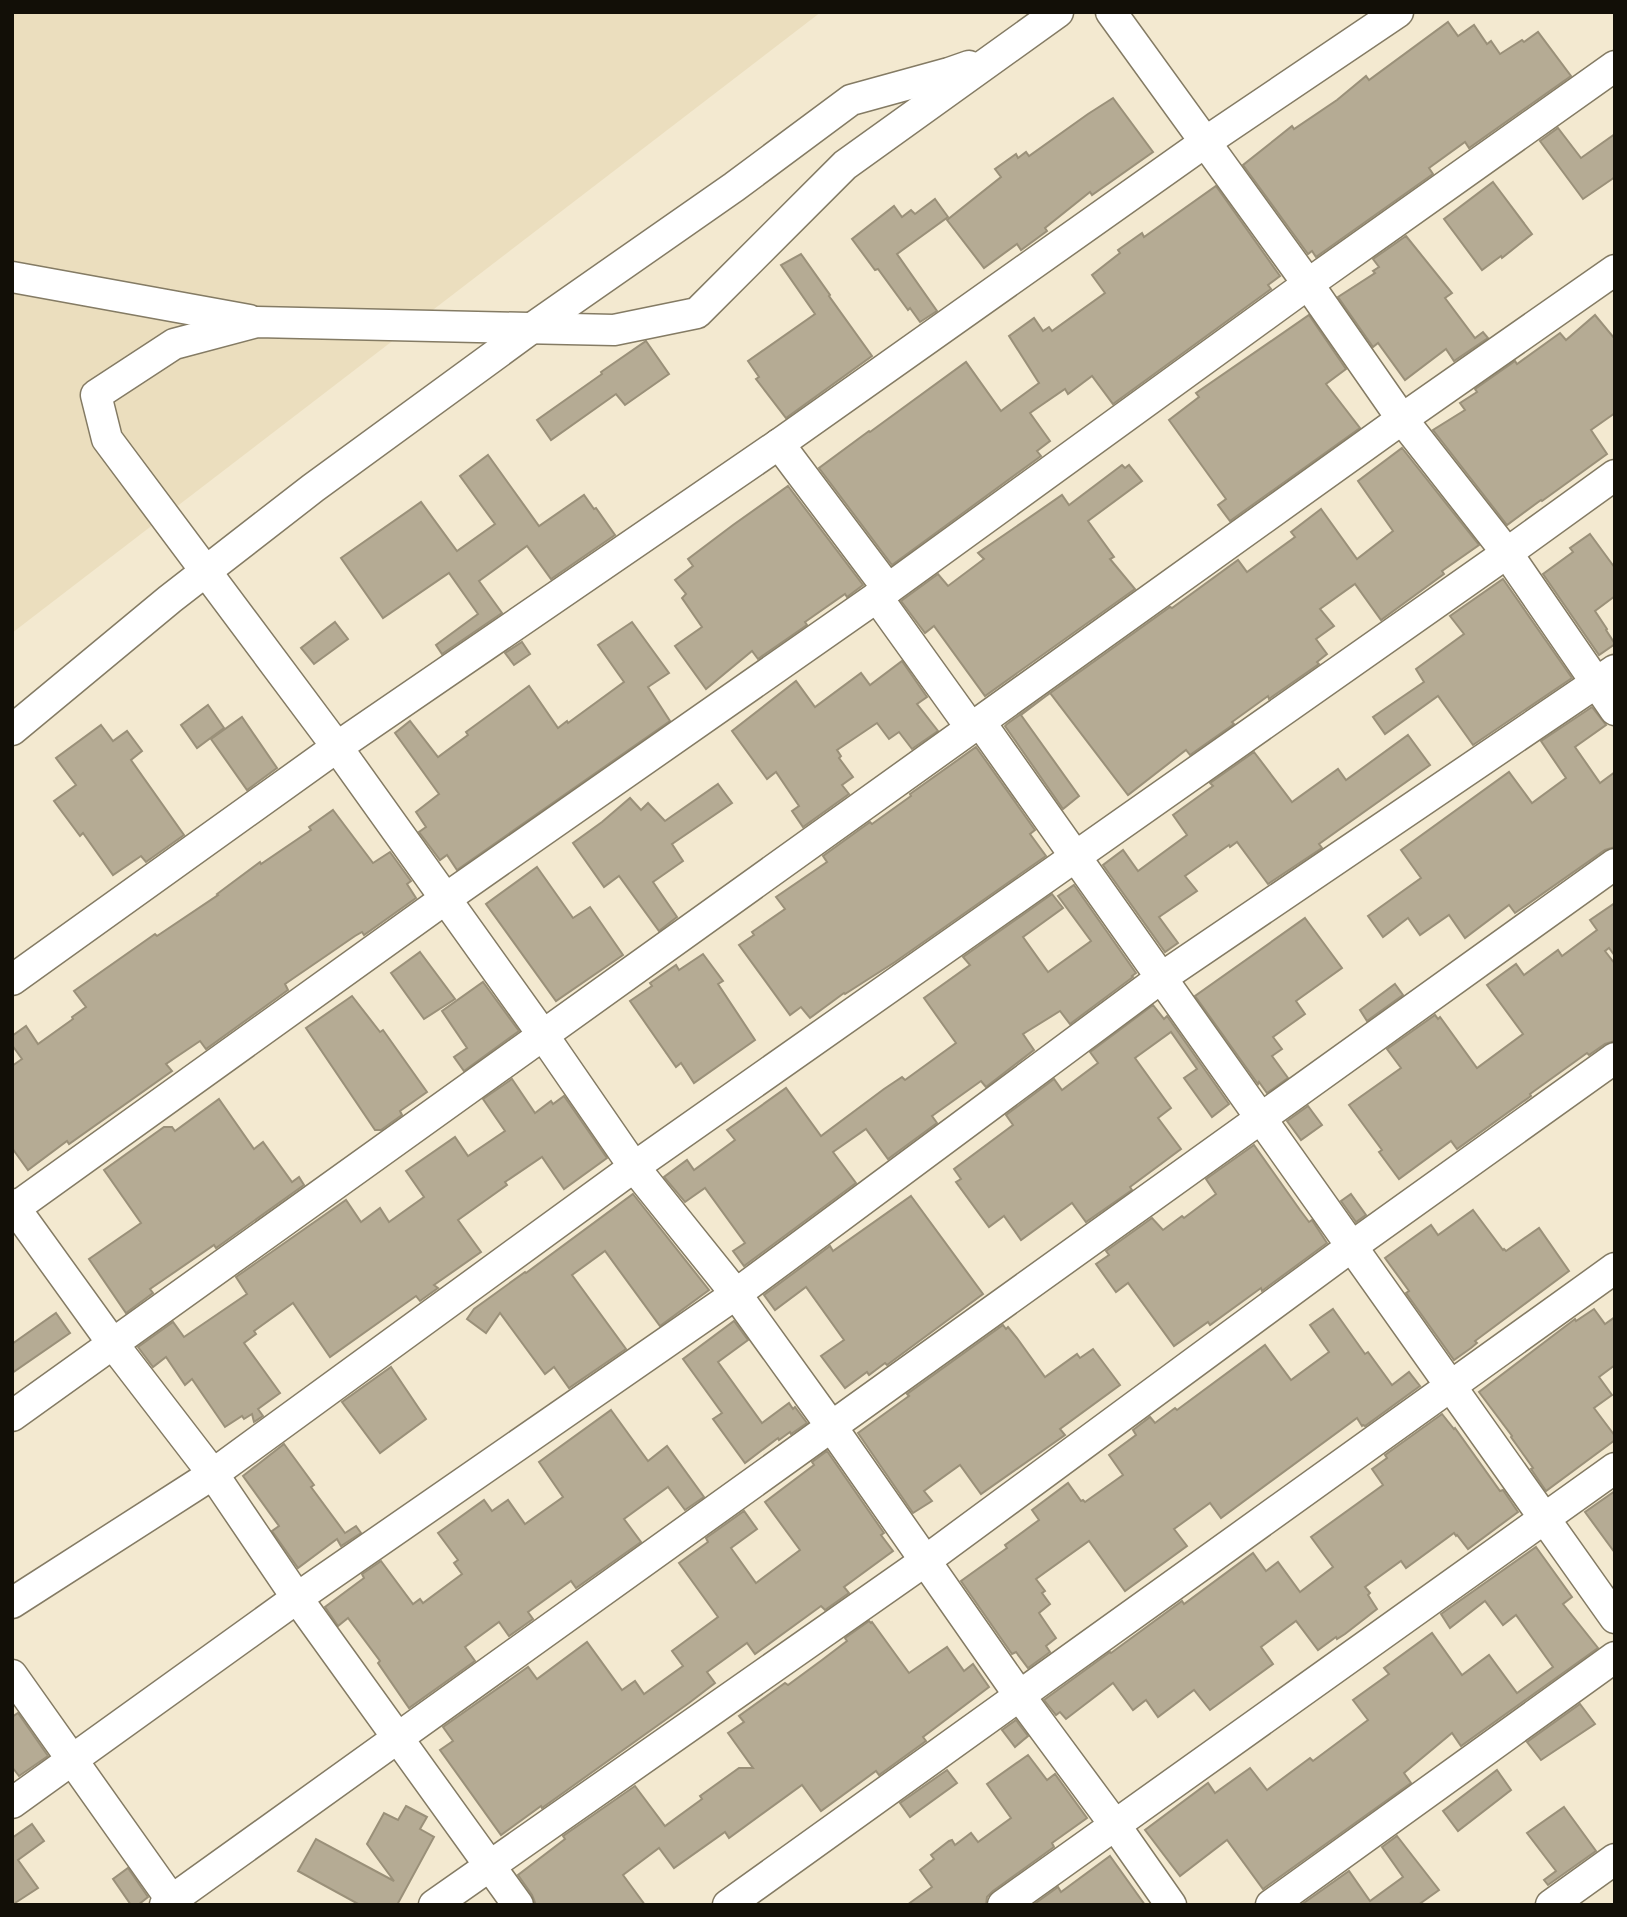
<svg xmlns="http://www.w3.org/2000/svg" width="1627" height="1917" font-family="'Public Sans',sans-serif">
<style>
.built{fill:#ebdebe}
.building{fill:#b5ab94;stroke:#9a9079;stroke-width:2}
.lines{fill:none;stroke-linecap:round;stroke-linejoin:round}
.street-casing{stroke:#847b64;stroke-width:33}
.street{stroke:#fff;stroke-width:30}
</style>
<rect width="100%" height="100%" fill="#f3e9d0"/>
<!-- built -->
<polygon class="built" points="12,12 821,12 12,633"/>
<!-- building -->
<g class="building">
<polygon points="1448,22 1458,36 1474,25 1487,44 1491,41 1500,54 1522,40 1524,42 1538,32 1571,76 1469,148 1465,142 1429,168 1433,174 1316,257 1312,251 1308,254 1243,165 1292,126 1294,129 1337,100 1366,76 1369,80"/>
<polygon points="1113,98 1153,152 1092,195 1090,192 1045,228 1047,231 1021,250 1017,244 984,268 947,220 1001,177 995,169 1016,154 1018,158 1026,152 1029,156 1088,114"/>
<polygon points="1558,128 1581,158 1615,134 1615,177 1583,199 1540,141"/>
<polygon points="1493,182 1532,234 1502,258 1501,256 1482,270 1444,219"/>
<polygon points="1216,186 1280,276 1268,285 1271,289 1113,404 1092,376 1068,394 1065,389 1030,413 1050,441 1037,451 1041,456 892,565 819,468 869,431 870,432 966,362 1001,411 1005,408 1039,383 1009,336 1034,318 1043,331 1049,327 1052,331 1105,293 1092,275 1120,253 1118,250 1142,233 1144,237"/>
<polygon points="935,199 948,217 897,254 937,311 920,322 910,308 908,310 878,269 875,270 852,239 894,206 902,217 911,210 915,214"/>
<polygon points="1406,236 1452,293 1445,298 1475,338 1483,332 1488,338 1454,361 1446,349 1405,380 1378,343 1373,347 1338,297 1375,273 1373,271 1379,267 1373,259"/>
<polygon points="801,254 830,295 829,296 872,356 786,418 756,379 759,377 748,361 815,314 781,265"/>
<polygon points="1309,315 1346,369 1326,384 1360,428 1230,521 1218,505 1226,499 1169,420 1199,397 1196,393"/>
<polygon points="1595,315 1615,339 1615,413 1591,430 1607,454 1542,501 1541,500 1507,525 1433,430 1465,410 1460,403 1477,392 1475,389 1515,361 1517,364 1560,333 1566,340"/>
<polygon points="646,341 669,374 625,405 616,394 551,440 537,420 602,374 601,372"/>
<polygon points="1402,448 1479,545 1442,571 1444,574 1381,620 1355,584 1320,609 1334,626 1316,639 1327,654 1317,662 1319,664 1269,699 1268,696 1232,722 1234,724 1190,755 1186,750 1128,795 1050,693 1021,715 1079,796 1063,809 1005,726 1007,724 1170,607 1172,608 1238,560 1247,572 1295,537 1291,532 1321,509 1357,559 1393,531 1358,481"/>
<polygon points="488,455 539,526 584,495 594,509 596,508 615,535 551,579 527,546 479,581 502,613 442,654 436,645 478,614 449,573 383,618 341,558 421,502 457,551 495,524 460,476"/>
<polygon points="1122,465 1125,468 1129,465 1142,481 1088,521 1114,557 1110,559 1135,589 985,696 934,626 925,633 901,601 938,574 948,586 984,559 978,553 1062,495 1069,505"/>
<polygon points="788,486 863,585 847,597 845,594 805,622 807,625 758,659 752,651 706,689 675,646 702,627 682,598 686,594 675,580 693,566 688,559 733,525"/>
<polygon points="1590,534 1615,568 1615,596 1595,611 1607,629 1606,630 1615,644 1599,655 1543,574 1573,552 1570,548"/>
<polygon points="1503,579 1572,678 1473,745 1438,696 1385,734 1373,717 1424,682 1416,669 1464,634 1450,616"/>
<polygon points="335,622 348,639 314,664 301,648"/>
<polygon points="632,622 669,673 648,687 670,721 457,870 447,855 440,860 419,832 426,827 416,812 439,794 395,733 410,721 438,757 468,735 466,732 529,686 558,728 567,721 568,723 624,682 598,645"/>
<polygon points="522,642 530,654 514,665 505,653"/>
<polygon points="902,661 927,697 917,704 938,731 912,749 899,732 889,739 877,723 837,750 841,756 839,758 853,777 842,785 849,794 803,827 792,811 799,806 776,772 767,779 732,731 796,681 815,707 861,673 870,685"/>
<polygon points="208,705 224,728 197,748 181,725"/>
<polygon points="1592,707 1606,725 1575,747 1600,783 1615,772 1615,847 1605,850 1515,913 1509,905 1465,938 1449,915 1420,935 1408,918 1383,937 1368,916 1421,878 1401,850 1509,772 1532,803 1566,778 1541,741"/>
<polygon points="242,717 277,768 247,790 211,739"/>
<polygon points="101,725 113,741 127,731 142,751 131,760 184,835 146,862 141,856 113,875 83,833 80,836 54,801 76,785 56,758"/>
<polygon points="1408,735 1430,765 1319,844 1322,848 1268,884 1237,842 1230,847 1229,845 1185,876 1197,891 1159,917 1178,943 1165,952 1103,865 1123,850 1138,871 1187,835 1173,815 1213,786 1210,783 1254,752 1292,802 1338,769 1346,780"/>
<polygon points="976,747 1035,830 1030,834 1046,856 895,962 845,994 844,993 810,1018 801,1007 790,1015 739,945 754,935 752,932 785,909 776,897 827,862 823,856 870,822 872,824 911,796 910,794"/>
<polygon points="718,784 732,803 672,844 683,861 653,882 677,917 659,931 619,876 604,887 573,843 602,822 630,798 641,810 648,803 665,821"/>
<polygon points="333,810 373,863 390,852 411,881 407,884 416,898 364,935 362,932 355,936 285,984 288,990 206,1049 200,1041 166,1064 172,1071 69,1144 67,1141 28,1170 12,1148 12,1066 22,1059 12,1045 12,1036 26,1026 38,1044 73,1019 72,1017 86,1007 74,991 155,934 157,936 218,895 217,894 260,862 261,864 311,830 309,827"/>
<polygon points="537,867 573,918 590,907 623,955 556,1001 486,904"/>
<polygon points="1074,885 1136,973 1132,976 1133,977 1070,1024 1060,1011 1023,1034 1034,1050 986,1087 981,1081 932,1116 937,1123 888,1159 866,1129 833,1152 856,1183 744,1266 733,1251 745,1243 705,1188 685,1202 664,1177 687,1160 694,1170 735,1140 727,1130 786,1088 821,1136 884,1089 902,1077 905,1080 956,1043 924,998 970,965 963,957 1052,894 1063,908 1023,937 1048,972 1091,941 1058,896"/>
<polygon points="1615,903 1615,956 1609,948 1605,951 1615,964 1615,1041 1605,1044 1589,1055 1587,1053 1530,1094 1531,1096 1457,1149 1451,1141 1399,1179 1379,1152 1382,1150 1349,1105 1401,1068 1387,1049 1435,1015 1438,1019 1440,1017 1477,1068 1523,1034 1487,985 1516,964 1524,975 1558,950 1562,956 1597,930 1590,920"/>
<polygon points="1305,918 1342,968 1296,1001 1305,1014 1273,1037 1282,1049 1272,1056 1288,1078 1267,1093 1259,1082 1258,1084 1195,996"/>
<polygon points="420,952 455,999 424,1019 391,973"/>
<polygon points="703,954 723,981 718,984 755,1040 694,1083 681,1063 676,1067 630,1001 652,986 650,983 676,965 679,970"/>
<polygon points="483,982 519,1031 464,1071 454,1057 467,1048 442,1011"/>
<polygon points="1395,984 1403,995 1367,1021 1360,1010"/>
<polygon points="352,996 380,1032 383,1030 427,1092 400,1111 402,1115 381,1130 375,1130 306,1028"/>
<polygon points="1153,1005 1164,1019 1167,1016 1229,1104 1212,1117 1184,1078 1197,1069 1171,1032 1135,1058 1171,1108 1158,1118 1181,1149 1130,1187 1132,1190 1086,1222 1072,1203 1021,1240 1004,1216 989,1227 956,1182 961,1179 954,1169 1013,1125 1006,1115 1054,1079 1062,1090 1098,1063 1090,1052"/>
<polygon points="512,1079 535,1113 551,1101 553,1104 564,1096 607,1158 564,1189 542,1157 505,1182 507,1185 458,1220 481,1252 434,1285 438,1288 420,1301 416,1296 330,1357 293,1303 254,1331 256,1334 244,1343 280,1393 258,1409 263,1416 254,1422 252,1414 244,1419 242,1416 225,1427 192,1379 185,1385 166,1357 153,1367 138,1347 173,1322 184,1337 247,1294 236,1277 346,1200 361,1222 380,1208 389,1222 424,1197 406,1171 455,1137 468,1156 505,1131 483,1099"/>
<polygon points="219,1099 254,1149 263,1142 292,1182 299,1177 304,1185 216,1248 214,1245 150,1289 153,1293 126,1313 89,1259 141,1223 104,1170 164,1127 172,1127 175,1131"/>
<polygon points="1308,1106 1322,1125 1301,1140 1287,1121"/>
<polygon points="1254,1145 1300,1210 1309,1222 1312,1220 1327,1243 1262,1291 1261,1288 1210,1325 1208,1322 1174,1346 1128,1283 1116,1292 1096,1264 1109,1255 1106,1251 1152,1218 1163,1230 1182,1216 1184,1218 1216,1194 1206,1179"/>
<polygon points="633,1194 709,1290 660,1326 605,1251 572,1275 626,1349 569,1388 554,1367 545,1374 500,1313 486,1333 467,1319 474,1309 525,1272 526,1273"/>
<polygon points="1351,1194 1366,1215 1356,1222 1341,1201"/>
<polygon points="911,1196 983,1294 887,1365 885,1363 869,1375 867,1372 845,1388 821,1356 844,1340 806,1287 775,1310 764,1295 830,1246 833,1251"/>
<polygon points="1473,1210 1503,1250 1504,1249 1506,1251 1539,1228 1569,1271 1475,1341 1477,1343 1471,1348 1454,1360 1406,1293 1409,1291 1385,1258 1431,1225 1438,1235"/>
<polygon points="1333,1309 1365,1354 1368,1352 1392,1385 1409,1372 1420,1386 1365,1426 1363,1425 1362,1426 1357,1418 1221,1518 1210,1503 1174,1529 1187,1546 1125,1591 1089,1541 1036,1579 1045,1591 1042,1593 1050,1604 1039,1613 1056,1638 1046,1646 1050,1652 1028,1668 1016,1652 1012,1654 961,1581 1007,1548 1005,1545 1039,1520 1032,1510 1068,1483 1081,1501 1083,1500 1085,1502 1123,1475 1109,1455 1136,1435 1133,1430 1150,1417 1155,1423 1175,1408 1177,1410 1265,1345 1291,1380 1329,1352 1310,1325"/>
<polygon points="1594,1309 1605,1324 1615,1317 1615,1365 1599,1377 1612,1395 1594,1408 1615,1436 1615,1440 1546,1491 1531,1469 1533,1468 1511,1437 1512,1436 1479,1392 1575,1319 1576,1321"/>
<polygon points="56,1313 70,1333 12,1373 12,1344"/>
<polygon points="734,1321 748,1340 718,1362 762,1423 789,1403 793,1409 795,1407 807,1423 791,1434 790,1432 779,1440 778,1438 745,1463 713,1419 722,1413 683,1359"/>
<polygon points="1003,1325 1006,1329 1008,1327 1017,1338 1045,1377 1077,1354 1080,1358 1093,1349 1120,1385 1060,1429 1065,1435 981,1494 960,1465 924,1491 932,1501 913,1513 858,1433 909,1396 907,1394"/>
<polygon points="391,1367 426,1419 380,1453 342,1402"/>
<polygon points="611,1410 648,1461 667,1446 704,1497 685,1510 668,1487 624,1519 641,1542 576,1588 571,1581 528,1612 533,1619 509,1636 499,1622 465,1647 475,1661 409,1708 378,1663 380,1661 348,1618 338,1626 325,1607 364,1578 362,1574 381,1561 413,1604 420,1599 423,1603 462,1574 454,1563 458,1560 438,1533 484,1500 492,1511 508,1500 525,1524 563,1497 539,1462"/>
<polygon points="1442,1414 1454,1429 1455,1428 1500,1491 1503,1490 1518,1512 1468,1549 1457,1535 1456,1536 1454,1533 1406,1568 1401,1561 1365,1587 1370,1593 1368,1595 1377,1609 1345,1634 1337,1639 1336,1637 1318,1650 1296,1621 1261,1647 1273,1664 1210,1710 1194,1690 1158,1717 1146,1700 1133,1710 1113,1683 1066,1719 1060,1712 1056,1715 1044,1700 1110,1652 1111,1653 1182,1601 1184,1604 1253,1553 1266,1571 1278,1562 1300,1592 1333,1567 1311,1537 1383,1485 1372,1469 1387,1458 1385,1455"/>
<polygon points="284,1444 314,1485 311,1487 345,1533 356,1526 361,1533 341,1546 337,1539 298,1568 272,1531 279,1526 243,1476"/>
<polygon points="827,1451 884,1533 881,1535 893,1551 844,1587 849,1593 825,1610 821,1606 755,1654 747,1643 707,1672 715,1683 689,1703 542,1808 541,1806 501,1835 440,1750 453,1741 443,1727 528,1667 537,1679 587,1642 622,1690 635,1681 644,1694 683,1666 672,1651 718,1617 679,1563 708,1542 706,1538 744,1511 757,1529 731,1548 756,1583 800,1550 765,1502 814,1465 812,1462"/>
<polygon points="1615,1491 1615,1553 1585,1512"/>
<polygon points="1536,1547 1572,1597 1563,1604 1598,1648 1461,1746 1452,1733 1404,1773 1411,1783 1263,1889 1227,1840 1180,1876 1145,1830 1208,1783 1215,1793 1250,1768 1267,1790 1310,1758 1313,1761 1368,1720 1353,1700 1389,1674 1384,1668 1432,1633 1462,1675 1489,1655 1517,1693 1553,1667 1516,1615 1503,1625 1485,1601 1450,1628 1441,1614"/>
<polygon points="869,1621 871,1623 872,1622 909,1673 947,1647 964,1671 973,1664 989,1687 923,1737 926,1741 879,1775 876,1771 821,1811 802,1785 729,1838 725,1832 674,1868 659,1848 623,1875 645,1905 536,1905 532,1895 518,1875 565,1839 563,1836 635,1786 665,1826 702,1799 700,1796 739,1768 753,1768 728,1733 744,1722 739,1716 785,1683 788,1685 822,1660 847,1641 845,1638"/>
<polygon points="1580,1704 1595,1724 1541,1760 1527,1742"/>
<polygon points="18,1713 48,1756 19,1776 12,1767 12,1717"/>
<polygon points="1016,1720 1028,1736 1015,1747 1002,1730"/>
<polygon points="1028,1755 1047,1780 1055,1774 1087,1818 1052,1843 1054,1847 993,1891 987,1897 986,1905 907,1905 932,1887 920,1870 934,1859 931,1855 949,1841 952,1840 955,1845 971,1833 978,1842 1011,1818 987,1784"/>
<polygon points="947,1770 957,1783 910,1817 900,1803"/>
<polygon points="1497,1770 1511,1790 1458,1831 1443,1811"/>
<polygon points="406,1806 427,1817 420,1829 434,1837 397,1905 360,1905 298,1871 316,1839 394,1881 367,1844 384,1813 398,1820"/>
<polygon points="1564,1807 1596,1851 1548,1885 1544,1880 1556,1871 1527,1833"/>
<polygon points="32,1824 44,1841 18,1860 38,1888 12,1905 12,1838"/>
<polygon points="1397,1836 1439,1890 1418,1905 1301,1905 1349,1871 1370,1901 1403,1877 1382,1847"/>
<polygon points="1110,1856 1145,1905 1033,1905 1058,1887 1061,1892"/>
<polygon points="128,1868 148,1897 138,1905 131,1905 113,1879"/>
</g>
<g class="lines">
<defs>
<g id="street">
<polyline points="1058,12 845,165 697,313 614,330 257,322 174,344 96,395 107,439 337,747 543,1035 634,1167 736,1294 831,1426 1019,1695 1115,1825 1171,1905"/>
<polyline points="1111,12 1308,284 1402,419 1507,553 1615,710"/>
<polyline points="12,277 249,320"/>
<polyline points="779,444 888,589"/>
<polyline points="877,597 971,728"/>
<polyline points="980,722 1615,1618"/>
<polyline points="12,730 170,599 313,488 532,328 734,187 851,100 949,73 969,66"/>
<polyline points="12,980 337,747 779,444 1204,143 1398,12"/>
<polyline points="12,1204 113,1344 213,1474 297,1598 518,1905"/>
<polyline points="15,1208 445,899 877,597 1308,284 1615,66"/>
<polyline points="12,1416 1402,419 1615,270"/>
<polyline points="12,1603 213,1474 634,1167 1507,553 1615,475"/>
<polyline points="12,1675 175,1905"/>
<polyline points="12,1803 297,1598 736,1294 1161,978 1615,670"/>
<polyline points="165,1905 1615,864"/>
<polyline points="434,1905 925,1561 1351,1247 1615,1058"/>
<polyline points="728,1905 1615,1268"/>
<polyline points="1003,1905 1615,1468"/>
<polyline points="1271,1905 1615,1657"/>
<polyline points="1551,1905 1615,1859"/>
</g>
</defs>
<!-- street casing -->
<use href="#street" class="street-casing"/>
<!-- street -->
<use href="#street" class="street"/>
</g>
<!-- border -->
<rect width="1627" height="1917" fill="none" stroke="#120f07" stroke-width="28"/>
</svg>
